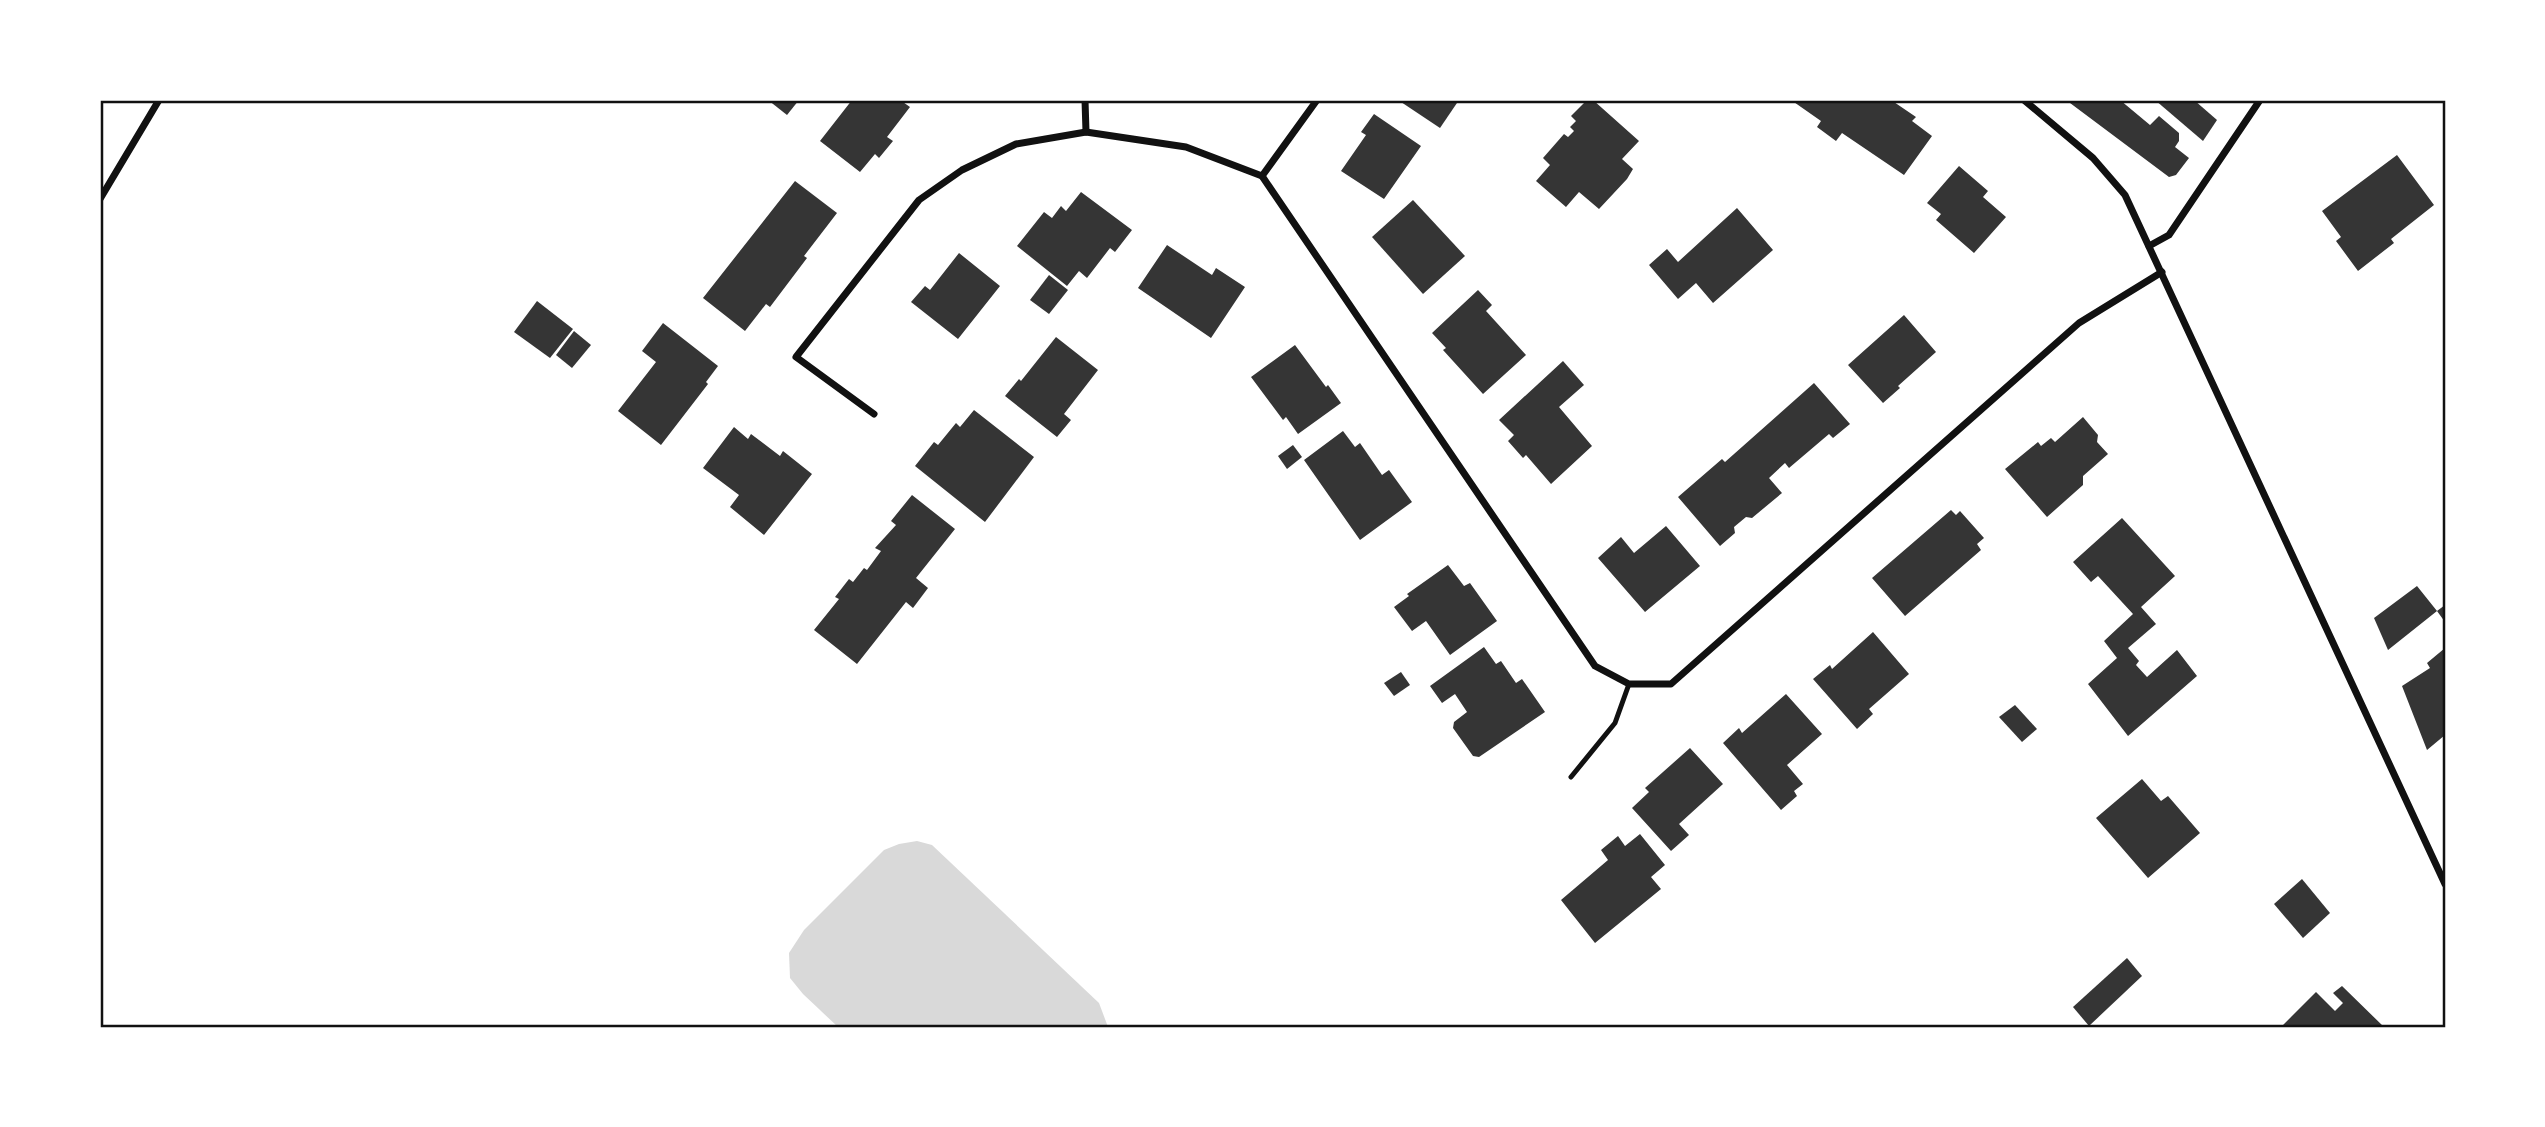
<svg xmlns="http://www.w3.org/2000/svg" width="2545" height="1127" font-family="'Alegreya Sans',sans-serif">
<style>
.water{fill:#d9d9d9}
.building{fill:#353535}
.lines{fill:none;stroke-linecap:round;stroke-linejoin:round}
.service{stroke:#111;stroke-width:5}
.minor{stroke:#111;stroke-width:7}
.neatline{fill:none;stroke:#111;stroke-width:2.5}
</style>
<rect width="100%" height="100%" fill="#fff"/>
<!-- water -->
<polygon class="water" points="917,841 932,845 1099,1003 1108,1027 838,1027 803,994 790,978 789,953 804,930 884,850 899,844"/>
<!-- building -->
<g class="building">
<polygon points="768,100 799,100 787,115"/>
<polygon points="852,100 900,100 910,107 887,137 893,141 879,158 875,154 860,172 820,141"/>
<polygon points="1398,100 1459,100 1440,128"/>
<polygon points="1587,100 1593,100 1639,141 1622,159 1633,169 1627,179 1599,209 1579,192 1566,207 1536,181 1550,165 1543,158 1564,134 1568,137 1574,131 1570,127 1576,121 1571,116"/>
<polygon points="1791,100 1891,100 1916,117 1912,121 1932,136 1904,175 1842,133 1836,141 1817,127 1821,121"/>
<polygon points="2066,100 2120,100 2150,125 2159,116 2179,133 2179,141 2175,147 2189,158 2176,175 2169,177"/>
<polygon points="2155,100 2194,100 2217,120 2203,141"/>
<polygon points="1374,114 1421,146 1384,199 1341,171 1366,135 1361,132"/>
<polygon points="2397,155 2434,205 2391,239 2394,243 2358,271 2336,241 2341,237 2322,211"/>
<polygon points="1959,166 1988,191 1983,197 2006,217 1974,253 1936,220 1941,214 1927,203"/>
<polygon points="795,181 837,213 804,256 807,258 770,307 766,304 745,331 703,298"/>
<polygon points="1081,192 1132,230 1115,252 1110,248 1087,278 1079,271 1067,286 1017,246 1044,212 1052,218 1061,206 1066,211"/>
<polygon points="1413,200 1465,256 1423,294 1372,237"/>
<polygon points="1737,208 1773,250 1713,303 1696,283 1678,299 1649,265 1667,249 1678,262"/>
<polygon points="1167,245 1212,275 1216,268 1245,287 1211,338 1138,288"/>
<polygon points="959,253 1000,286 958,339 911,302 925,286 930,290"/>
<polygon points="1049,275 1068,290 1049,314 1030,300"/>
<polygon points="1478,290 1492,305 1486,311 1526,355 1483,394 1443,350 1446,348 1432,333"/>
<polygon points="537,301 573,329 550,358 514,332"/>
<polygon points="1904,315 1936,352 1898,386 1900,388 1883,403 1848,365"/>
<polygon points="663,323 718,366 706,382 708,384 661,445 618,411 656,362 642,351"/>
<polygon points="574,331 591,345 572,368 556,355"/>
<polygon points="1056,337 1098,370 1064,414 1071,420 1057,437 1005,396 1019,379 1021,381"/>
<polygon points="1295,345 1326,387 1328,385 1341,403 1298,434 1286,417 1283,420 1251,377"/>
<polygon points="1563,361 1584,385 1559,407 1592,446 1551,484 1526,455 1523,458 1508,441 1514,435 1499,420"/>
<polygon points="1814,383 1850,424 1833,438 1829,434 1789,468 1785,463 1769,478 1782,493 1752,518 1746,517 1734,527 1735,533 1720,546 1678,497 1722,459 1725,462"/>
<polygon points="974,410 1034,457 985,522 915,466 934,442 938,445 956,423 960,427"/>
<polygon points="2083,417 2098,435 2097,442 2108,454 2083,476 2083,485 2047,517 2005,469 2038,442 2041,446 2051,438 2055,442"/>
<polygon points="734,427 748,439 751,434 780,456 783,451 812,474 764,535 730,507 739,495 703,468"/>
<polygon points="1343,431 1355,447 1360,443 1382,475 1389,470 1412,502 1360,540 1304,460"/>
<polygon points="1293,445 1302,457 1287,469 1278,456"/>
<polygon points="912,495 955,529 916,578 928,588 913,608 906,602 857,664 814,630 839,599 835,597 849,579 853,582 864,568 867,570 881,551 875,548 896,525 891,521"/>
<polygon points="1951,510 1956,515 1960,511 1984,538 1977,544 1981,550 1905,616 1872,578"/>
<polygon points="2122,518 2175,576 2141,607 2156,624 2128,648 2139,661 2136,665 2147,677 2177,650 2197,676 2128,736 2088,684 2117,658 2104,641 2133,614 2098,576 2091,582 2073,562"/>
<polygon points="1666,526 1700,566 1645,612 1598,558 1621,537 1634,553"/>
<polygon points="1448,565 1464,586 1470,583 1497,621 1450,655 1426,621 1412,631 1394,607 1409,596 1407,594"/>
<polygon points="2417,586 2437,611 2445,605 2445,622 2437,611 2388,650 2374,618"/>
<polygon points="1873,632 1909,674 1869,709 1873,714 1857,729 1813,679 1830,665 1832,669"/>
<polygon points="1484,647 1496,664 1501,661 1516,683 1522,679 1545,712 1479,757 1473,756 1453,728 1454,722 1467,712 1455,694 1442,703 1430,686"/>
<polygon points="2445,648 2445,735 2427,750 2402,686 2430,668 2427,663"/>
<polygon points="1401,672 1410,685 1394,696 1384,683"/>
<polygon points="1786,694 1822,734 1787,765 1803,784 1794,791 1797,796 1781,810 1723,743 1739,728 1742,733"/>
<polygon points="2015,705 2037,729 2022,742 1999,717"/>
<polygon points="1690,748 1723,784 1679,824 1689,835 1671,851 1632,808 1649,792 1645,788"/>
<polygon points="2142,779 2161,801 2168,796 2200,833 2148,878 2096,818"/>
<polygon points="1640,834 1665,865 1651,877 1661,889 1595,943 1561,900 1608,860 1601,850 1618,836 1625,846"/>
<polygon points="2302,879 2330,913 2303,938 2274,904"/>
<polygon points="2127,958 2142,976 2089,1026 2073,1007"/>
<polygon points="2342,986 2384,1027 2281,1027 2316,992 2335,1011 2343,1003 2333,993"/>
</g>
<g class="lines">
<!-- service -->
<polyline class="service" points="1571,777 1615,723 1629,684"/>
<!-- minor -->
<g class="minor">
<polyline points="1085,100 1086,132"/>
<polyline points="2024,100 2093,158 2125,195 2445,884"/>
<polyline points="1262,176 1317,100"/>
<polyline points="100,199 159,100"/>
<polyline points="2149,246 2169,235 2260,100"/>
<polyline points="874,414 796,357 919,200 962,170 1016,144 1086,132 1186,147 1262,176 1595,666 1629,684 1671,684 2079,323 2162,272"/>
</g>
</g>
<!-- border -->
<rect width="2545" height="1127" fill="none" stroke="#ffffff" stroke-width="203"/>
<rect x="102" y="102" width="2342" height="924" class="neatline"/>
</svg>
